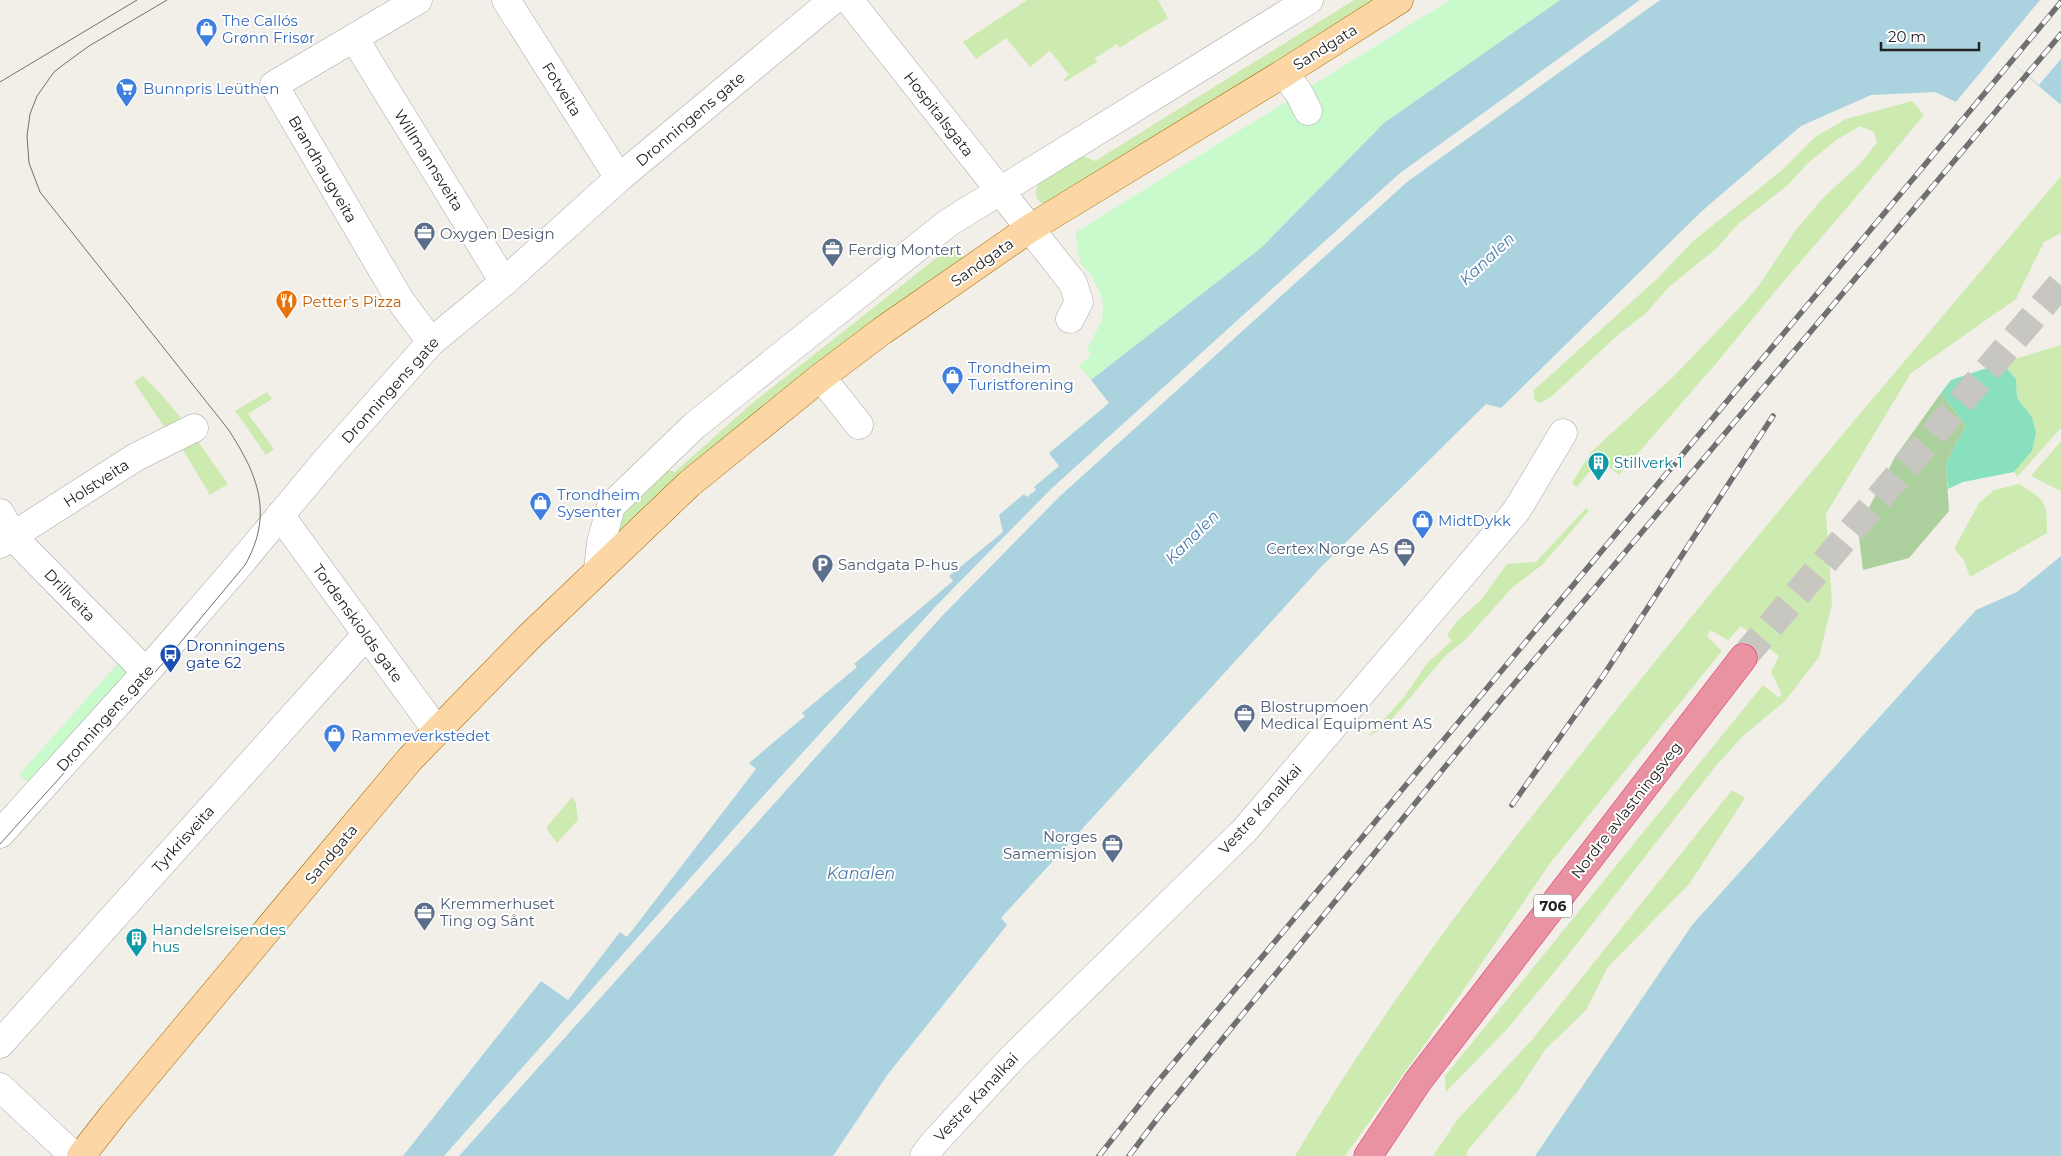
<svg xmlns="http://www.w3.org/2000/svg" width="2061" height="1156" font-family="Montserrat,sans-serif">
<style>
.grass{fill:#cdebb0}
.forest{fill:#add19e}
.park{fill:#c8facc}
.pitch{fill:#88e0be}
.water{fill:#aad3df}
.pier{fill:#f2efe9}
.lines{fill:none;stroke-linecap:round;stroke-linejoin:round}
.highway-tunnel{stroke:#c8c6c1;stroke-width:28;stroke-dasharray:28 14;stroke-linecap:butt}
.minor-casing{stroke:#a9a9a9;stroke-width:29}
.major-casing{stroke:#a06b00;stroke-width:29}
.highway-casing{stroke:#dc2a67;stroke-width:29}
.minor{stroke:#fff;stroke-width:28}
.major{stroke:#fcd6a4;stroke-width:28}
.highway{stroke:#e892a2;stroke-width:28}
.tram{stroke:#707070;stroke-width:1}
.rail-casing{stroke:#707070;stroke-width:5.5}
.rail{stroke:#fff;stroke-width:4;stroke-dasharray:11;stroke-linecap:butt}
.labels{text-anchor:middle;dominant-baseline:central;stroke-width:4;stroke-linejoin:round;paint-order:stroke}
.shield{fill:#fff;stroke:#646464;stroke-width:1}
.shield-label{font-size:14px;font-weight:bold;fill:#222}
.shop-label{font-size:15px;fill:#366cbe;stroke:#fff;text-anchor:start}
.street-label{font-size:15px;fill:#222;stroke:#fff}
.service-label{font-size:15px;fill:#4e5e75;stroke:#fff;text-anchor:start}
.food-label{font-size:15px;fill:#c56008;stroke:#fff;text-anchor:start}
.culture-label{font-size:15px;fill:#0d838f;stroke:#fff;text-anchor:start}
.transit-label{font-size:15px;fill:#164399;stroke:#fff;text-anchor:start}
.water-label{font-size:16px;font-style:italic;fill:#4a7aab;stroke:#fff}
</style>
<rect width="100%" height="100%" fill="#f2efe9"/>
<!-- grass -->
<g class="grass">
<polygon points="1027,0 1158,0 1168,18 1119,48 1117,44 1095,58 1097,62 1065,82 1063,80 1069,75 1050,51 1030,67 1006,38 976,59 963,42"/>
<polygon points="1354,0 1380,0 1050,203 1040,203 1035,194 1039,182 1081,155 1095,161"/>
<polygon points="1912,101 1924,115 1851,203 1778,288 1714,366 1619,475 1600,459 1577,487 1572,483 1591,452 1674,376 1743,304 1760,284 1795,231 1824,197 1861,163 1877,142 1874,132 1860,126 1835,141 1808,163 1788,185 1737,225 1718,247 1669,287 1645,314 1620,333 1551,397 1540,403 1534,400 1534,390 1659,277 1693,241 1781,171 1815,137 1846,119"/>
<path d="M 2061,176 L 2061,233 L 2044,242 L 2016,299 L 1911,373 L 1826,514 L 1832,604 L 1819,657 L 1785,701 L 1743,736 L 1715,767 L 1565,959 L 1507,1029 L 1446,1092 L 1445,1076 L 1763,685 L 1778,697 L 1782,695 L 1771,672 L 1779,656 L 1741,626 L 1728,640 L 1710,630 L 1707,636 L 1722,651 L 1551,862 L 1462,992 L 1345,1156 L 1295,1156 C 1383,1007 1489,869 1597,734 C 1747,545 1905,361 2061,176 Z"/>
<polygon points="954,246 965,260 620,534 615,527 622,513 664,468 675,472 750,405 944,252"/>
<polygon points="2061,345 2061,428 2017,477 2014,472 2032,451 2032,417 2017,398 2016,379 2002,363"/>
<polygon points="143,376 160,393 181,418 165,428 134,382"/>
<polygon points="267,392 272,399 248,414 274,449 266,455 235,411"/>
<polygon points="195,437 228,484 210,495 183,450 187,448 184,444"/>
<polygon points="2061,441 2061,491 2031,476"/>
<path d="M 2019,484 C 2046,501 2047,500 2047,533 L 1970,577 L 1964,560 L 1954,549 L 1979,503 L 1994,490 Z"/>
<polygon points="1586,508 1589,511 1542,565 1512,588 1464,641 1446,655 1387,725 1367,738 1404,697 1428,662 1452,641 1447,635 1457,621 1480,601 1507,564 1536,562"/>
<polygon points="1732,790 1745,798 1690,883 1608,967 1586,1010 1545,1050 1518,1091 1468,1150 1466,1156 1433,1156 1458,1119 1531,1041"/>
<polygon points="572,797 576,803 578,820 557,843 546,828"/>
</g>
<!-- forest -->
<polygon class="forest" points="1941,393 1966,425 1946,464 1949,511 1909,558 1863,570 1858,529 1895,457"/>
<!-- park -->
<g class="park">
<polygon points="1450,0 1560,0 1384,123 1261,248 1091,380 1079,366 1091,355 1087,350 1102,320 1103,302 1099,290 1091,275 1082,265 1078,254 1076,232"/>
<polygon points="120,661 137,678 36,789 19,775"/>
</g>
<!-- pitch -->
<polygon class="pitch" points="2002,363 2016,379 2017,398 2032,417 2036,432 2032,451 2014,472 1963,482 1948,489 1946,464 1966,425 1941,393 1951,380"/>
<!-- water -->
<g class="water">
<polygon points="1560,0 2061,0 2061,105 1998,51 1956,102 1935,92 1871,95 1801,126 1702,211 1501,408 1486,404 1321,567 1001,918 1007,925 888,1074 833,1156 403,1156 541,981 568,1000 620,932 627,937 756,769 749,763 805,716 802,713 857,667 854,664 953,581 949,576 1003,532 999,515 1024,494 1027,497 1036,490 1034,487 1059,466 1049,453 1109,403 1091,380 1261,248 1384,123"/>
<polygon points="2061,556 2061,1156 1535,1156 1692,925 1976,610 2017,592"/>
</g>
<!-- pier -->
<g class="pier">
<polygon points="1640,0 1660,0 1407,182 1059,497 942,616 459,1156 444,1156 755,805 935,607 1051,489 1400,173"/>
<polygon points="2040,0 2061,0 2061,59 2039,85 1998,51"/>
</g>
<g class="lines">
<!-- highway-tunnel -->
<polyline class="highway-tunnel" points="1743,658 2061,284"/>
<defs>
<g id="minor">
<polyline points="418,0 274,85 400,300 431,342"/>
<polyline points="506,0 619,178"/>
<polyline points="849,0 1073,283 1079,302 1070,319"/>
<polyline points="354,38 504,282"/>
<polyline points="1284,73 1299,93 1308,111"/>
<polyline points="821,377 859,425"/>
<polyline points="0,513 13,537 146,672"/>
<polyline points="280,515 437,731"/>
<polyline points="0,544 136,457 194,428"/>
<polyline points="598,569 601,543 611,506 694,426 786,352 948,223 1309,0"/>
<polyline points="0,834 146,672 239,565 329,457 431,342 504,282 619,178 833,0"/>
<polyline points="0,1044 367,634"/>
<polyline points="0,1087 74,1156"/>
<polyline points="924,1156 933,1144 1013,1057 1244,831 1517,510 1563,433"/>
</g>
<polyline id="major" points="81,1156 113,1115 410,759 530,636 689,484 821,377 882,331 1029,229 1284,73 1399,0"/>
<polyline id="highway" points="1368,1156 1418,1081 1743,658"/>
</defs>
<!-- minor casing -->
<use href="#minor" class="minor-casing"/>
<!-- major casing -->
<use href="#major" class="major-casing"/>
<!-- highway casing -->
<use href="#highway" class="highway-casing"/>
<!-- minor -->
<use href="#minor" class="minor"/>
<!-- major -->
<use href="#major" class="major"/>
<!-- highway -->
<use href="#highway" class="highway"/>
<!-- tram -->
<g class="tram">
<polyline points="0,82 137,0"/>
<path d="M 0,844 L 165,661 L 245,565 C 274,514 258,475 228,429 L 40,192 L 29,163 L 27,136 L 30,114 L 37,96 L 54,72 L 63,65 L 89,46 L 167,0"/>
</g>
<defs>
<g id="rail">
<polyline points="1512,805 1605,673 1773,416"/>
<polyline points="1099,1156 1155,1085 2061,2"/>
<polyline points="1129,1156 1157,1119 1467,740 2061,34"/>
</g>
</defs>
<!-- rail casing -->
<use href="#rail" class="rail-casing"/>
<!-- rail -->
<use href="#rail" class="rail"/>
</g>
<!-- icons -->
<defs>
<symbol id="shop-pin" viewBox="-11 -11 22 30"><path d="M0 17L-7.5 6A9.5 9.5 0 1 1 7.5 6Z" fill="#3f7fe0" stroke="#fff"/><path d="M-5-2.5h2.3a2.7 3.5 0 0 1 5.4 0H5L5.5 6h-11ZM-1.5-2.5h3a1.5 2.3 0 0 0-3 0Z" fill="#fff"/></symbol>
<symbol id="supermarket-pin" viewBox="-11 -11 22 30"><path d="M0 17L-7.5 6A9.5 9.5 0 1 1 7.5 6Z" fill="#3f7fe0" stroke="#fff"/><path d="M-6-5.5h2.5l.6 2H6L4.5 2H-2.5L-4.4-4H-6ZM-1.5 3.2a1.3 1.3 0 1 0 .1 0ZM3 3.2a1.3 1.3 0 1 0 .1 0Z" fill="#fff"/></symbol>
<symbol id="office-pin" viewBox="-11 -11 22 30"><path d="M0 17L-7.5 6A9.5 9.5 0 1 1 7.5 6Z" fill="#5c6f8a" stroke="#fff"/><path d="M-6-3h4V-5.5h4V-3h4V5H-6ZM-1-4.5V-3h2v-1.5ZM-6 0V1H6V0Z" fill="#fff"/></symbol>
<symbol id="restaurant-pin" viewBox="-11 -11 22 30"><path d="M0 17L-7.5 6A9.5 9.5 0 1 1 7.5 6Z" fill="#e8710a" stroke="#fff"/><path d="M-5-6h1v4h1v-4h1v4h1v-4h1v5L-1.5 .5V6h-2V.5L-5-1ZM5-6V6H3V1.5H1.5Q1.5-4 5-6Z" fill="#fff"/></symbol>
<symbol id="building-pin" viewBox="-11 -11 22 30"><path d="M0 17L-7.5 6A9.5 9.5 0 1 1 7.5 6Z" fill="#0f9aa8" stroke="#fff"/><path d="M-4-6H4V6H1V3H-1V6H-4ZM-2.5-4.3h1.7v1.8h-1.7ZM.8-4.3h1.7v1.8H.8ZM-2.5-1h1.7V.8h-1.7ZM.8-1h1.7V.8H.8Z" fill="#fff"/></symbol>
<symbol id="parking-pin" viewBox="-11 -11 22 30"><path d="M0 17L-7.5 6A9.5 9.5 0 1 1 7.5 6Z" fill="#5c6f8a" stroke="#fff"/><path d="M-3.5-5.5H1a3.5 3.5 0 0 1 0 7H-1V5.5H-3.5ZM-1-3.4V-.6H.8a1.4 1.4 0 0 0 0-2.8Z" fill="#fff"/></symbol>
<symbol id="bus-pin" viewBox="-11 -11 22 30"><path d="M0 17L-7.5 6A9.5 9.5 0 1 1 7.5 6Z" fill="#1a4fb4" stroke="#fff"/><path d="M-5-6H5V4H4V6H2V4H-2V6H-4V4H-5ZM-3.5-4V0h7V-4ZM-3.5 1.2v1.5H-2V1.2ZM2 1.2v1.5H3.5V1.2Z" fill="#fff"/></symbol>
</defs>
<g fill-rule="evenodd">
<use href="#shop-pin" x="194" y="16" width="25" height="34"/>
<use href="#supermarket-pin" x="114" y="76" width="25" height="34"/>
<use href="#office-pin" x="412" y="220" width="25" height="34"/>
<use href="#office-pin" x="820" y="236" width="25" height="34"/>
<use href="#restaurant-pin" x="274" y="288" width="25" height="34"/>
<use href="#shop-pin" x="940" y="364" width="25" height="34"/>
<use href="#building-pin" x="1586" y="450" width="25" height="34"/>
<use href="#shop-pin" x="528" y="490" width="25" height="34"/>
<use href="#shop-pin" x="1410" y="508" width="25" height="34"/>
<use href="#office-pin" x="1392" y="536" width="25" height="34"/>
<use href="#parking-pin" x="810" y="552" width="25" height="34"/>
<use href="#bus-pin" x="158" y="642" width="25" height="34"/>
<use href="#office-pin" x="1232" y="702" width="25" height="34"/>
<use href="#shop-pin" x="322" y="722" width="25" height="34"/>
<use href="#office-pin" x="1100" y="832" width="25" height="34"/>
<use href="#office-pin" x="412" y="900" width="25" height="34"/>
<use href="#building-pin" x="124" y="926" width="25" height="34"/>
</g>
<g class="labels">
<!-- shield labels -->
<rect class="shield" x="1534" y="894.5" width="38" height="23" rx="4"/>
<g class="shield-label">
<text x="1553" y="906">706</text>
</g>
<!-- shop labels -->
<g class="shop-label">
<text x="222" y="20">The Callós<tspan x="222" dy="17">Grønn Frisør</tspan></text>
<text x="143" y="88">Bunnpris Leüthen</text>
<text x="968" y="367">Trondheim<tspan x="968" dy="17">Turistforening</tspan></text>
<text x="557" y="494">Trondheim<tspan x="557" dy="17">Sysenter</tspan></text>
<text x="1438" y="520">MidtDykk</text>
<text x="351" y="735">Rammeverkstedet</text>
</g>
<!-- street labels -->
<g class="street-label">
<text transform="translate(1325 47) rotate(-32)">Sandgata</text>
<text transform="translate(562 89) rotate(58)">Fotveita</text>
<text transform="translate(939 114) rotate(52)">Hospitalsgata</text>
<text transform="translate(690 119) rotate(-40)">Dronningens gate</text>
<text transform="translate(429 160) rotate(58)">Willmannsveita</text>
<text transform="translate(323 169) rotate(60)">Brandhaugveita</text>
<text transform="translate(982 262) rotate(-35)">Sandgata</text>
<text transform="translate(390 390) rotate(-48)">Dronningens gate</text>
<text transform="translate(96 483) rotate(-33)">Holstveita</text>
<text transform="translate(70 595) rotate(46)">Drillveita</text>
<text transform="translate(358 623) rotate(54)">Tordenskiolds gate</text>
<text transform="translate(105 718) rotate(-48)">Dronningens gate</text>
<text transform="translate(1260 809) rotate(-48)">Vestre Kanalkai</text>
<text transform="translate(1626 810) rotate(-52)">Nordre avlastningsveg</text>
<text transform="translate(183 839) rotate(-48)">Tyrkrisveita</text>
<text transform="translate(331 854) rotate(-50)">Sandgata</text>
<text transform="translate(976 1097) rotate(-47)">Vestre Kanalkai</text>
</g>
<!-- service labels -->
<g class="service-label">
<text x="440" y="233">Oxygen Design</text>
<text x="848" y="249">Ferdig Montert</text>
<text x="1389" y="548" text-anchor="end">Certex Norge AS</text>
<text x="838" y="564">Sandgata P-hus</text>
<text x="1260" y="706">Blostrupmoen<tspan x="1260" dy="17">Medical Equipment AS</tspan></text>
<text x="1097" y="836" text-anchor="end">Norges<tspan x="1097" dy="17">Samemisjon</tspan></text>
<text x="440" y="903">Kremmerhuset<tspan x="440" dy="17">Ting og Sånt</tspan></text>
</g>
<!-- food labels -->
<g class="food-label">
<text x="302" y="301">Petter's Pizza</text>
</g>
<!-- culture labels -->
<g class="culture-label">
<text x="1614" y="462">Stillverk 1</text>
<text x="152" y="929">Handelsreisendes<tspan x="152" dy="17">hus</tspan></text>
</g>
<!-- transit labels -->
<g class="transit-label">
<text x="186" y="645">Dronningens<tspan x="186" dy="17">gate 62</tspan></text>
</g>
<!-- water labels -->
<g class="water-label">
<text transform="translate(1487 259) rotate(-43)">Kanalen</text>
<text transform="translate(1192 537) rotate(-45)">Kanalen</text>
<text x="861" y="873">Kanalen</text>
</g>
</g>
<!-- scale -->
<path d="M1881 42v8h98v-8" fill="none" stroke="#222222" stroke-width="2.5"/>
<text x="1888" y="42" font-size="15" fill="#222222" stroke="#ffffff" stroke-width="4" paint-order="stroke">20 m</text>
</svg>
